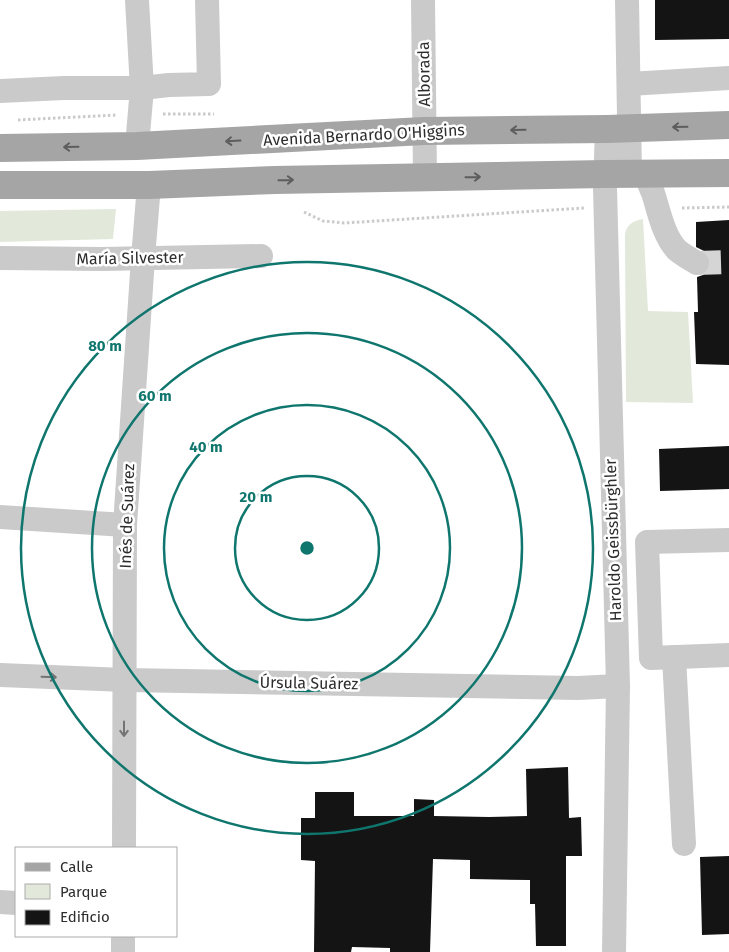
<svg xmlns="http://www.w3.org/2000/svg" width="729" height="952" font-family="'Fira Sans',sans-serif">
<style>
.green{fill:#e2e9db}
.building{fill:#141414}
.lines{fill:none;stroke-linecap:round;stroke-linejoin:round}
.minor-tunnel{stroke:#d5d5d5;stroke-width:24;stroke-dasharray:24 12;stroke-linecap:butt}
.path{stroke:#cacaca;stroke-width:3;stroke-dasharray:2.5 2.5;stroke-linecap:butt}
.minor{stroke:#cacaca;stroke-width:24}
.major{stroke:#a5a5a5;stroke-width:28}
.oneway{stroke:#5d5d5d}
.oneway2{stroke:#747474}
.ring{fill:none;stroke:#0f766e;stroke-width:2.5}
.labels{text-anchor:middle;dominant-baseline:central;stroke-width:5;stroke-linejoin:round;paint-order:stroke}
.street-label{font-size:16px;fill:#2d2d2d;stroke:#fff}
.centre{fill:#0f766e;stroke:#fff;stroke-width:2.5}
.ring-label{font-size:15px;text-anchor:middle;font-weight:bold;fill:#0f766e;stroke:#fff;stroke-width:5;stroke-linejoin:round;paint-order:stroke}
</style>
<rect width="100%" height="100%" fill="#fff"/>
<!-- green -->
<g class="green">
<polygon points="116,209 113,239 0,242 0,211"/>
<path d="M 643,219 L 648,311 L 688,312 L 693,403 L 626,402 L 625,234 C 627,224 633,221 643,219 Z"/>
</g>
<!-- building -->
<g class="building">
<polygon points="655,0 729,0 729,39 655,40"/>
<polygon points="729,220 729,365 696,364 694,312 698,312 697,277 703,275 709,270 711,262 709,256 704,251 696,247 696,222"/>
<polygon points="729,446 729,489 660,491 659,449"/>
<polygon points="568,767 569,818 581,817 582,856 566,856 566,946 536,946 535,904 530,904 530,880 470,879 470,860 433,859 430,952 390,952 390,948 352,947 351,952 314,952 315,861 301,860 301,818 315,818 315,792 354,792 354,816 414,816 414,799 434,800 434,816 489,817 527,816 526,769"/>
<polygon points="729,856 729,934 702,935 700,857"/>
</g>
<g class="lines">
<!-- minor-tunnel -->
<polyline class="minor-tunnel" points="697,263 729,262"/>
<!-- path -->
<g class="path">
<polyline points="163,114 214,114"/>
<polyline points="18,120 117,115"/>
<polyline points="682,208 729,207"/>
<polyline points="304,212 323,221 344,223 584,208"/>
</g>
<!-- minor -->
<g class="minor">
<polyline points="137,0 142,88 137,146"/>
<polyline points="423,0 425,178"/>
<polyline points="627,0 630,175"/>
<polyline points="629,84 729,78"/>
<polyline points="0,91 64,88 142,88 169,85 209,84 207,0"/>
<polyline points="607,129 605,188 618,686 614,952"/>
<path d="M 645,174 C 648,180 650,186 653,193 C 659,211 663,235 677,250 C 683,255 690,259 697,263"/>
<polyline points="0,258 102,259 261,256"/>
<polyline points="0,517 125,525"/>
<polyline points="729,540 647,542 651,658 729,655"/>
<polyline points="674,657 684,844"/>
<polyline points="0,675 125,680 578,688 618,686"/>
<polyline points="124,848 125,525 143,258 149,185"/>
<polyline points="0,902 16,903"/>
<polyline points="123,952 123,936"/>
</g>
<!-- major -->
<g class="major">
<polyline points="0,148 137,146 424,131 607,129 729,125"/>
<polyline points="0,185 149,185 275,180 605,174 729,173"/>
</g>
</g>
<!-- one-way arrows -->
<defs><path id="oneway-shaft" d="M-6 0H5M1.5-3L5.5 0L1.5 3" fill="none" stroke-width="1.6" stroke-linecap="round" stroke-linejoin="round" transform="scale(1.25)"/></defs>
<g class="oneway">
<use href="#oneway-shaft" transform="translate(680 127) rotate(179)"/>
<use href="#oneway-shaft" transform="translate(518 130) rotate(179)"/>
<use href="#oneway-shaft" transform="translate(233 141) rotate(177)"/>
<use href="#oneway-shaft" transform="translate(71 147) rotate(179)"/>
<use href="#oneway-shaft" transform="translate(473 177) rotate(-1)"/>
<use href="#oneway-shaft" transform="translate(286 180) rotate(-1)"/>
</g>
<g class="oneway2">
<use href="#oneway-shaft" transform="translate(49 677) rotate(2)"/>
<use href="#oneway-shaft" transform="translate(124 729) rotate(90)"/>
</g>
<!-- distance rings -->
<g class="ring">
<circle cx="307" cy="548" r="72"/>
<circle cx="307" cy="548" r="143"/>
<circle cx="307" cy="548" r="215"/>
<circle cx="307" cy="548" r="286"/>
</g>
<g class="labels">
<!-- street labels -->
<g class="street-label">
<text transform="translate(424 74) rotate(-91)">Alborada</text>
<text transform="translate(364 135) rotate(-3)">Avenida Bernardo O'Higgins</text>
<text transform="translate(130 258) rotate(-1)">María Silvester</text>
<text transform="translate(127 516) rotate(-88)">Inés de Suárez</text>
<text transform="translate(613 540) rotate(-92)">Haroldo Geissbürghler</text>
<text transform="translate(309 683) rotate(1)">Úrsula Suárez</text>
</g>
</g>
<circle cx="307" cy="548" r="8" class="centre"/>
<g class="ring-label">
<text x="105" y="351">80 m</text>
<text x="155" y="401">60 m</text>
<text x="206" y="452">40 m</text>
<text x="256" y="502">20 m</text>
</g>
<!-- legend -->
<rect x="15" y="847" width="162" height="90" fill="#ffffff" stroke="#ababab"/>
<rect x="25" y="863" width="25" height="8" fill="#a5a5a5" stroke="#ababab"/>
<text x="60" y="872" font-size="15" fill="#2d2d2d">Calle</text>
<rect x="25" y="884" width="25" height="15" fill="#e2e9db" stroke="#ababab"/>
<text x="60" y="897" font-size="15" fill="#2d2d2d">Parque</text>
<rect x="25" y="910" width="25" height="15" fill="#141414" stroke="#ababab"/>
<text x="60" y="922" font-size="15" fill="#2d2d2d">Edificio</text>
</svg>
